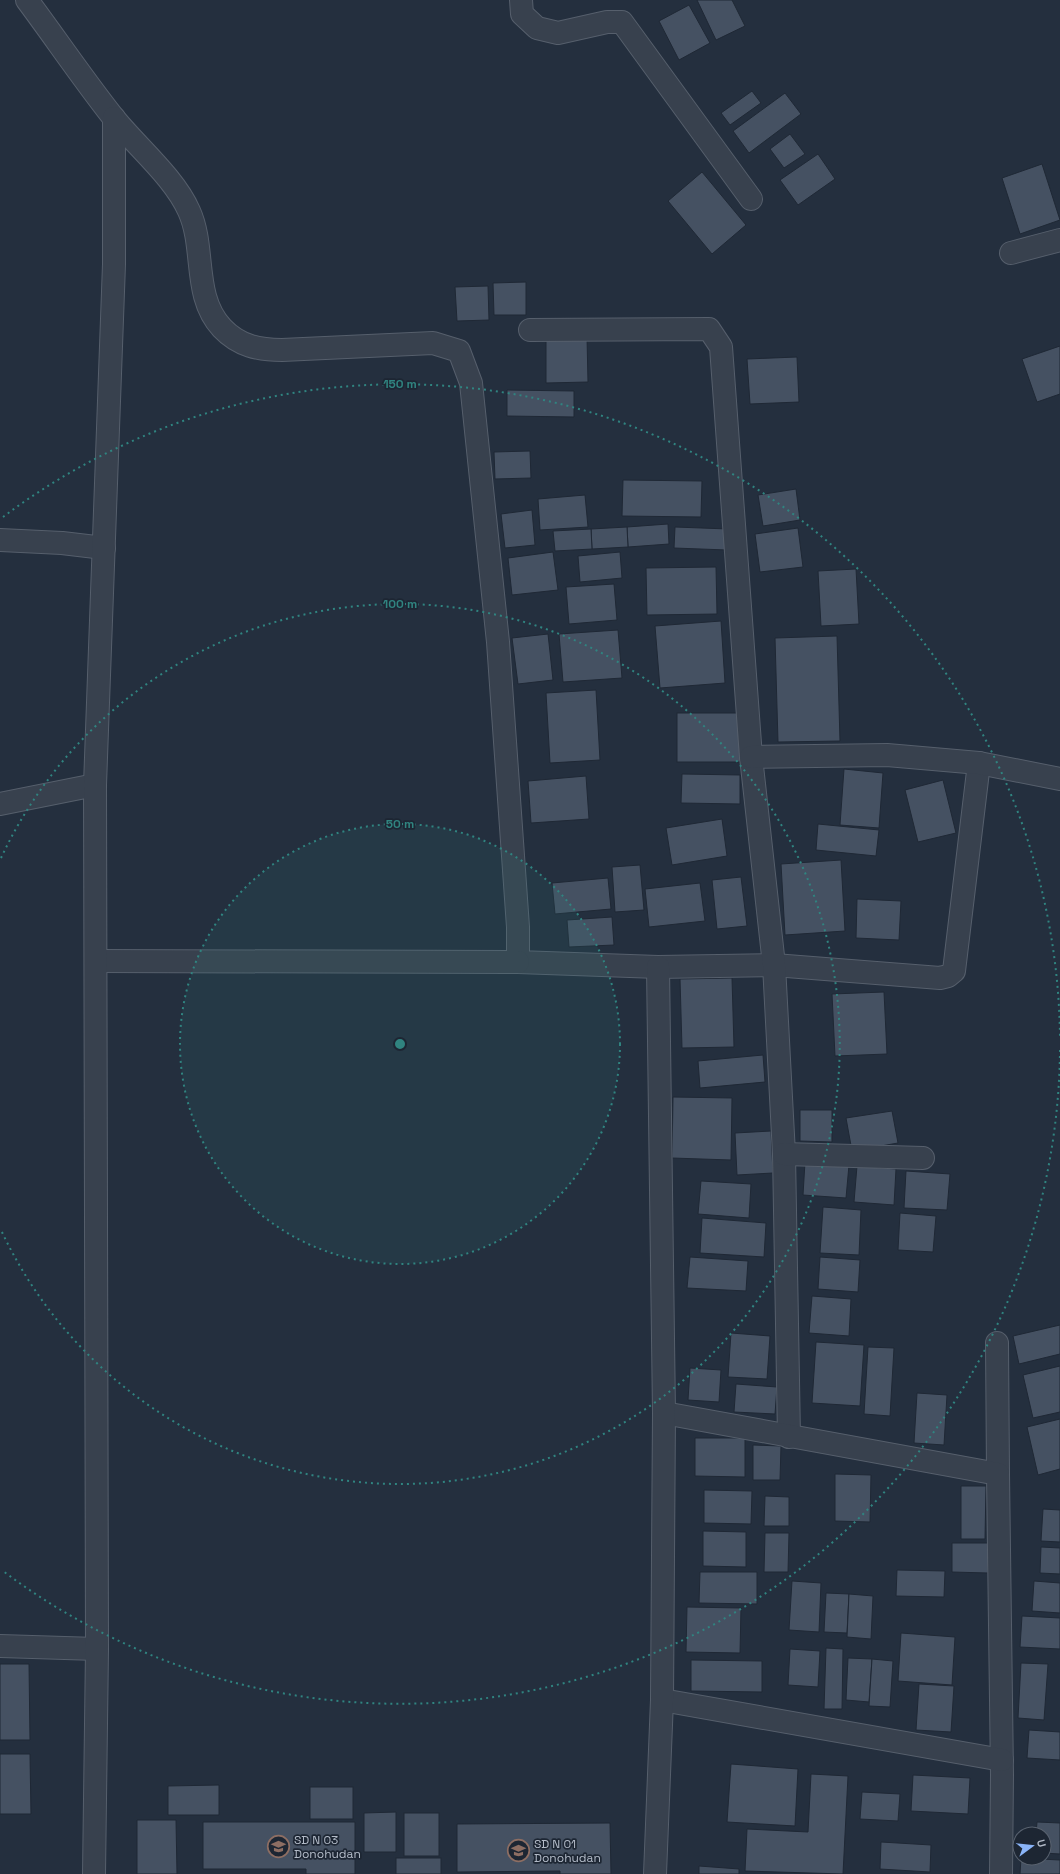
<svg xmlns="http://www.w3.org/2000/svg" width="1060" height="1874" font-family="'Space Grotesk',sans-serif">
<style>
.building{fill:#455162;stroke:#1f2835}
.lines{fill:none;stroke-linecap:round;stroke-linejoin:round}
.minor-casing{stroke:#565f6c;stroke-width:24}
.minor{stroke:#38414e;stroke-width:22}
.ring{fill:none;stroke:#308480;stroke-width:2;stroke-dasharray:2 4}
.labels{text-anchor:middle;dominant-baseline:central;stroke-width:3.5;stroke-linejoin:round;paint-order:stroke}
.poi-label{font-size:12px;fill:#b4bcc9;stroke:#1d2633;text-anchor:start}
.centre{fill:#308480;stroke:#1d2633;stroke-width:2}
.ring-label{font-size:12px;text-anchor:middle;font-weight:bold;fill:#308480;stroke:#1d2633;stroke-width:3.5;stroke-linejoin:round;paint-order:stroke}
</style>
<rect width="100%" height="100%" fill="#242f3e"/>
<!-- building -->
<g class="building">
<polygon points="697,0 732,0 745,26 716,40"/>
<polygon points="689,5 710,43 679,60 659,21"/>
<polygon points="752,91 761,103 730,125 721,113"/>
<polygon points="785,93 801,114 749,153 733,131"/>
<polygon points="790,134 805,154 784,168 770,149"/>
<polygon points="818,154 835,179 798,205 780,180"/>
<polygon points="1042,164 1060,220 1020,234 1002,178"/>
<polygon points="702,172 746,225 712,254 668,201"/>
<polygon points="526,282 526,315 494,315 493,283"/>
<polygon points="488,286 489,320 457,321 455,287"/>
<polygon points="546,337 587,337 588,382 546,383"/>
<polygon points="1060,346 1060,394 1037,402 1022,359"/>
<polygon points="797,357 799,402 750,404 747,359"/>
<polygon points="507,390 574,391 574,417 507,416"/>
<polygon points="530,451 531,478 495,479 494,452"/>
<polygon points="623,480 702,481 701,517 622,516"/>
<polygon points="796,489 800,520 763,526 758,495"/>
<polygon points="585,495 588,527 540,530 538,499"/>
<polygon points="532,510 535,545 505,548 501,514"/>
<polygon points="668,524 669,544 628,547 627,527"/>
<polygon points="627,527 628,547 592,549 591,529"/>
<polygon points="675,527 728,529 727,550 674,548"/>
<polygon points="798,528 803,567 760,572 755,534"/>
<polygon points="591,529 592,549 555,551 553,531"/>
<polygon points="553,552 558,590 512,595 508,558"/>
<polygon points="620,552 622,578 580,582 578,556"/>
<polygon points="716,567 717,614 647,615 646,568"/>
<polygon points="856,569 859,624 821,626 818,571"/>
<polygon points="614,584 617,620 569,624 566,587"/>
<polygon points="721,621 725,683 660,688 655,626"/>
<polygon points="618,630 622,678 563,682 559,634"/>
<polygon points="548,634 553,680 518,684 512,638"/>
<polygon points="837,636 840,741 778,742 775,638"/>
<polygon points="596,690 600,760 550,763 546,693"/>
<rect x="677" y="713" width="63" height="49"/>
<polygon points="844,769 883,773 879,828 840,825"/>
<polygon points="682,774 740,775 740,804 681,803"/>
<polygon points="586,776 589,819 531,823 528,781"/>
<polygon points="943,780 956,833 918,842 905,790"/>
<polygon points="722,819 727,856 672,865 666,828"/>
<polygon points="818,824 879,830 876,856 816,850"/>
<polygon points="841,860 845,931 785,935 781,864"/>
<polygon points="640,865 644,910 615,912 612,867"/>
<polygon points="741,877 747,926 717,929 712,880"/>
<polygon points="608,878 611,909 555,914 552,883"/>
<polygon points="700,883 705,921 649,927 645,889"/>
<polygon points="857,899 901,901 899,940 856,938"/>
<polygon points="612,917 614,945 569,947 567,920"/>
<polygon points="732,978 734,1047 682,1048 680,979"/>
<polygon points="884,992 887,1054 835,1056 832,994"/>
<polygon points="763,1055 765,1082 700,1088 698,1061"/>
<polygon points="673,1097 732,1098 731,1160 672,1158"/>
<polygon points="800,1110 832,1110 832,1142 800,1141"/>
<polygon points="892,1111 898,1143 852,1151 846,1118"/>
<polygon points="771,1131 773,1173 737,1175 735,1133"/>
<polygon points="805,1162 849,1165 846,1198 803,1195"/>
<polygon points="857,1166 896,1169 894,1205 854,1202"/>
<polygon points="906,1171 950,1174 947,1210 904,1208"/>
<polygon points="701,1181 751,1184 749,1218 698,1214"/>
<polygon points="823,1207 861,1210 859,1255 820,1253"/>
<polygon points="900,1213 936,1216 933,1252 898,1250"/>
<polygon points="702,1218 766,1223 764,1257 700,1253"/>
<polygon points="690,1257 748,1261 746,1291 687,1288"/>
<polygon points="820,1257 860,1260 858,1292 818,1289"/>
<polygon points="812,1296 851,1299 849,1336 809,1333"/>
<polygon points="1060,1325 1060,1354 1019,1364 1013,1336"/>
<polygon points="731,1333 770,1336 767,1379 728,1377"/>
<polygon points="816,1342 864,1345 860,1406 812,1403"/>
<polygon points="868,1347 894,1348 890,1416 864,1414"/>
<polygon points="1060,1366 1060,1412 1033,1418 1023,1375"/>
<polygon points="690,1368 721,1370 719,1402 688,1400"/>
<polygon points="736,1384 777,1387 775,1414 734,1412"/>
<polygon points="917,1393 947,1395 944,1445 914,1443"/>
<polygon points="1060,1419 1060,1469 1038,1475 1027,1427"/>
<polygon points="695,1438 745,1438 745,1477 695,1476"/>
<polygon points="753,1445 781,1446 780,1480 753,1480"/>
<polygon points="835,1474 871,1475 870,1522 835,1521"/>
<polygon points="961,1486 986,1486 985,1539 961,1539"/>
<polygon points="704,1490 752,1491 751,1524 704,1523"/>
<polygon points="765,1496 789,1497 789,1526 764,1526"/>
<polygon points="1043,1509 1060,1510 1060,1542 1041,1541"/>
<polygon points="703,1531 746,1532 746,1567 703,1566"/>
<polygon points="765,1533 789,1533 788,1572 764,1572"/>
<polygon points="952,1543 989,1543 988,1573 952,1572"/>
<polygon points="1041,1547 1060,1548 1060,1574 1040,1573"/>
<polygon points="897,1570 945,1571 944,1597 896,1596"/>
<polygon points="700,1572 757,1572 757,1604 699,1603"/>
<polygon points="792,1581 821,1583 819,1632 789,1630"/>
<polygon points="1034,1581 1060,1583 1060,1613 1032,1611"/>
<polygon points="826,1593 849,1594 847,1633 824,1632"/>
<polygon points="849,1594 873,1596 871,1639 847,1637"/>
<polygon points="687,1607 741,1608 740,1653 686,1652"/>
<polygon points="1022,1616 1060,1618 1060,1649 1020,1647"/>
<polygon points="901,1633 955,1637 952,1685 898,1681"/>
<polygon points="826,1648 843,1649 842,1709 824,1709"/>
<polygon points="790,1649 820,1651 818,1687 788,1685"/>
<polygon points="848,1658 872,1659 869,1702 846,1700"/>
<polygon points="872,1659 893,1661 890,1707 869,1706"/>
<polygon points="691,1660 762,1661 762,1692 691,1691"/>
<polygon points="1021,1663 1048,1664 1044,1720 1018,1718"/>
<polygon points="0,1664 29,1664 30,1740 0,1740"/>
<polygon points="919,1684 954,1686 951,1732 916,1730"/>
<polygon points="1029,1730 1060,1732 1060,1760 1027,1758"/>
<polygon points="0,1754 30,1754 31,1814 0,1814"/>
<polygon points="731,1764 798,1769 795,1826 727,1822"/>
<polygon points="811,1774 848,1776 843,1874 745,1871 747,1829 808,1832"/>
<polygon points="913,1775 970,1778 968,1814 911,1811"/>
<polygon points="219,1785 219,1815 168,1815 168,1786"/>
<rect x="310" y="1787" width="43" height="32"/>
<polygon points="862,1792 900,1794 898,1821 860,1819"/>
<polygon points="396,1812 396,1852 364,1852 364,1813"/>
<rect x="404" y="1813" width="35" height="43"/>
<polygon points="137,1820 176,1820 177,1874 137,1874"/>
<polygon points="203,1822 355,1822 355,1874 306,1874 306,1869 203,1869"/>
<polygon points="1037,1822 1060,1823 1060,1854 1044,1853 1044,1834 1036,1834"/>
<polygon points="610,1823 611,1874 560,1874 560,1871 457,1872 457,1824"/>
<polygon points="881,1842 931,1845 930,1872 880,1869"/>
<rect x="396" y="1858" width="45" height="16"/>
<polygon points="1021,1858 1060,1860 1060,1874 1020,1874"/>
<polygon points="699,1866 739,1869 739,1874 699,1874"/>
</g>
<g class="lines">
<defs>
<g id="minor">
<path d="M 27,0 C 56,39 83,79 113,117 C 136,146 174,177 189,211 C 206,248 192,296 222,328 C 239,346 259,350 282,350 L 433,343 L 459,351 L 471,383 L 498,642 L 518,927 L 518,962 L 658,967 L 774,965 L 940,978 L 948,976 L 954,971 L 979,763"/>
<polyline points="521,0 522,14 537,28 558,33 607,22 622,22 751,199"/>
<polyline points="1011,253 1060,240"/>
<polyline points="530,330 709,329 721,347 751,757 774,965 784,1154 789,1437"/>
<polyline points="0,540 62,543 104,548"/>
<polyline points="751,757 887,755 979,763 1060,779"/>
<polyline points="0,804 95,785"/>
<polyline points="97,961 518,962"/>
<polyline points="784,1154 923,1158"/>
<polyline points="997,1343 998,1474"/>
<polyline points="664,1413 998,1474 1002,1775 1001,1874"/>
<polyline points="0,1646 97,1649"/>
<polyline points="662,1700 1002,1760"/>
<polyline points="94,1874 97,1649 95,785 114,264 114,118"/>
<polyline points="655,1874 662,1700 664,1413 658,967"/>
</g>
</defs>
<!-- minor casing -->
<use href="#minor" class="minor-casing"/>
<!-- minor -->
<use href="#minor" class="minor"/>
</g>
<!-- distance rings -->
<circle cx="400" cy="1044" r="220" fill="#308480" fill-opacity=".12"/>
<g class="ring">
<circle cx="400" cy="1044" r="220"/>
<path d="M1 858A440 440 0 1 1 1 1230"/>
<path d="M1060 1050A660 660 0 0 1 3 1571M3 517A660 660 0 0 1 1060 1038"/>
</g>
<!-- icons -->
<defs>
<symbol id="school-ring" viewBox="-11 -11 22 22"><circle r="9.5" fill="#1d2633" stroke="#8d6e63" stroke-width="1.5"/><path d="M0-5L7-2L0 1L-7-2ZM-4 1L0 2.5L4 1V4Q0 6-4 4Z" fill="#8d6e63"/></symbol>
</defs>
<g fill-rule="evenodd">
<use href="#school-ring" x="266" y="1834" width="25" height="25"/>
<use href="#school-ring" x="506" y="1838" width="25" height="25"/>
</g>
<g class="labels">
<!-- poi labels -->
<g class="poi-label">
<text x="294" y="1840">SD N 03<tspan x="294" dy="14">Donohudan</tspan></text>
<text x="534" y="1844">SD N 01<tspan x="534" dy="14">Donohudan</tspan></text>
</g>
</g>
<circle cx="400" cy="1044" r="6" class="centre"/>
<g class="ring-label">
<text x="400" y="388">150 m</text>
<text x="400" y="608">100 m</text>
<text x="400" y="828">50 m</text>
</g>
<!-- north arrow -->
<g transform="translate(1032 1846) rotate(75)"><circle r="19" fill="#1d2633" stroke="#59626f"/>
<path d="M0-3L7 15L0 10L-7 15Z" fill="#8ab4f8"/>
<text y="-6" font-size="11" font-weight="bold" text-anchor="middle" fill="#b4bcc9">U</text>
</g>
</svg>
